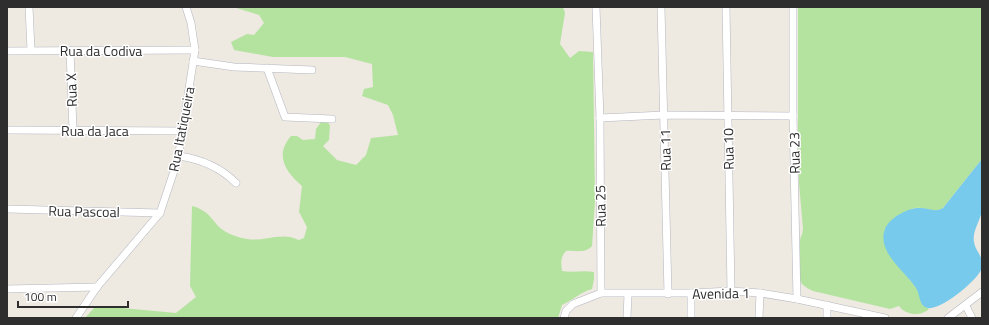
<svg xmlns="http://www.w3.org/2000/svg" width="989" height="325" font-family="'Titillium Web',sans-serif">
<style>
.green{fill:#b4e3a0}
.water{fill:#78caec}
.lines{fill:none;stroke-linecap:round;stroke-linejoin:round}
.street-casing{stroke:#b4b7c0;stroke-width:8}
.street{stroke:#fff;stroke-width:7}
.labels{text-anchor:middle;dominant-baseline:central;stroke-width:3;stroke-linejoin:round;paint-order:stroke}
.street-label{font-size:14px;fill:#2e2e2e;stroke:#fff}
</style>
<rect width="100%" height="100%" fill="#eee9e1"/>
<!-- green -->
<g class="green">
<path d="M 233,7 L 563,7 L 565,13 L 560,44 L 570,58 L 579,51 L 593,52 L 595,200 L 592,246 C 585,254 575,250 566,251 C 560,257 561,264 562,271 C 573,273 583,270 594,272 L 594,279 L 592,289 C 581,292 573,300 562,305 L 558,318 L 85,318 L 94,308 L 122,308 L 176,313 L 196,297 L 190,286 L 192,206 C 212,211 213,225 226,232 C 231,235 241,238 247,239 C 265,242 281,231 299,240 L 304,238 L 307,227 L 299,212 L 302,186 C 286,172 274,156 291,136 L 297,136 L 303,140 L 315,139 L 316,129 L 321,122 L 326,121 L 330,125 L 329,140 L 323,146 L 337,160 L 356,165 L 366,155 L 371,138 L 398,135 L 393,115 L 388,105 L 362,96 L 364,89 L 373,87 L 372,64 L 345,57 L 273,57 L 234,50 L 231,42 L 247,34 L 254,35 L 264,23 L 259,15 Z"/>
<path d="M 798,7 L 982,7 L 982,159 L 943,208 C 935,214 929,208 920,208 C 914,207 906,212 900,215 C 863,235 901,267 916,287 C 920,292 920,298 922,304 L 929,309 C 921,317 905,315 899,306 L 890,309 L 813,291 C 809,289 805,287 802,284 C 796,274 798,252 800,241 C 800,237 803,234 803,229 L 799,183 L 798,131 Z"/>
</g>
<!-- water -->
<path class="water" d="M 982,159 C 982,175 985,195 982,211 C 980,221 972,232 974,242 C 975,251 985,258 982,268 C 979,279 937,315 925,307 C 919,304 920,294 916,288 C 906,272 876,252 885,229 C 889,218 909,207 920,208 C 929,208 935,213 943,208 Z"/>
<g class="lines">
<defs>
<g id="street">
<polyline points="29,7 31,50"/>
<polyline points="596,7 600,118 601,293"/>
<polyline points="661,7 668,294"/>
<polyline points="726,7 731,291"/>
<polyline points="793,7 793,116 797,299"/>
<polyline points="70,50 73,130"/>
<polyline points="7,51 195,50"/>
<polyline points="193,61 234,67 312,70"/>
<polyline points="267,68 285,117 332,119"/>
<polyline points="600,118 664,115 793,116"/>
<polyline points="7,130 184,131"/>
<path d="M 179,156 C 200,159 221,168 236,183"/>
<polyline points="7,209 160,213"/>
<polyline points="7,289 97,287"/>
<polyline points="691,293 691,318"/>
<polyline points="966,306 972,318"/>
<polyline points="76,318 97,287 160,213 178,159 195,50 191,23 186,7"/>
<polyline points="564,318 566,311 573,304 601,293 691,293 731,291 760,293 797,299 885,318"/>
<polyline points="627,318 628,294"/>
<polyline points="759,318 760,293"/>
<polyline points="827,318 827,305"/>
<polyline points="948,318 982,292"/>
</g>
</defs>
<!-- street casing -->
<use href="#street" class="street-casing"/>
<!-- street -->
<use href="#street" class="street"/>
</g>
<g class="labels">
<!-- street labels -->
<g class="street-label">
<text x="101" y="50">Rua da Codiva</text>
<text transform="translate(71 90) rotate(-92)">Rua X</text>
<text transform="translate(181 129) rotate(-79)">Rua Itatiqueira</text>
<text x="95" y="130">Rua da Jaca</text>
<text transform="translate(728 149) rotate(-91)">Rua 10</text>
<text transform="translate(665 150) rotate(-91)">Rua 11</text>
<text transform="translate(794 153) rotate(-91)">Rua 23</text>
<text transform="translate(600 206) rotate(-91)">Rua 25</text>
<text transform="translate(84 211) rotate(1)">Rua Pascoal</text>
<text transform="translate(721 293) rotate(-1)">Avenida 1</text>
</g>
</g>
<!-- border -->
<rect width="989" height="325" fill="none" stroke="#2e2e2e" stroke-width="16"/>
<!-- scale -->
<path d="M18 301v6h110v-6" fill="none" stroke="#2e2e2e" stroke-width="2"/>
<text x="24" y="301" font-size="12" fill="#2e2e2e" stroke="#ffffff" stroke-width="3" paint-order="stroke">100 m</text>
</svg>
